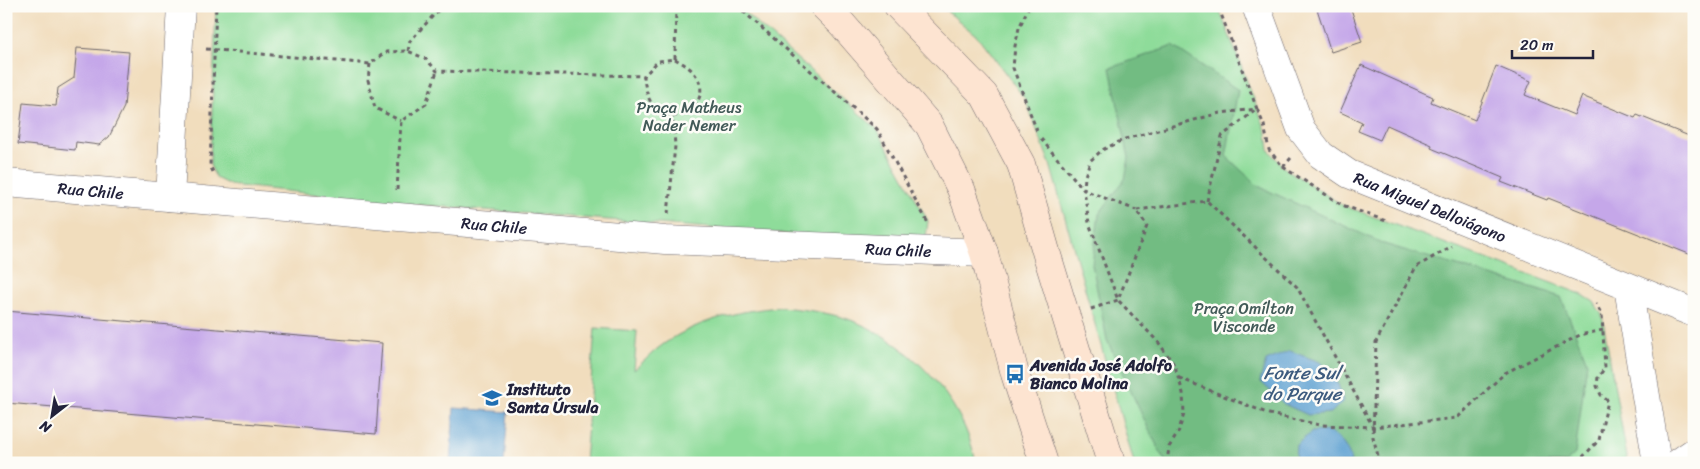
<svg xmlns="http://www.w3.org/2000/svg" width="1700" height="469" font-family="Sriracha,sans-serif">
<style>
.green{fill:#8edc9a;stroke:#587f6a}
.forest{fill:#72bc82;stroke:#4a6f5e}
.water{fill:#5da0d1;stroke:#406186}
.building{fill:#c5a7e9}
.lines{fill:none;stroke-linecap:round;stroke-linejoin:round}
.minor-casing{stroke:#6a6368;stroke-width:29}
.secondary-casing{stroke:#6a6368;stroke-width:29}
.path{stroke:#6a6368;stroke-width:3;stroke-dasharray:4 4;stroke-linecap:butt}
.minor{stroke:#fff;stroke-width:28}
.secondary{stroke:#fde4d1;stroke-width:28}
.labels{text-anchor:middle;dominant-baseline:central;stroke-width:5;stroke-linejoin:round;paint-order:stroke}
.park-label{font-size:16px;fill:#425a58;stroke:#fdfcf7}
.street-label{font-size:16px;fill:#22223b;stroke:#fdfcf7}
.poi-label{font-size:16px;font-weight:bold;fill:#22223b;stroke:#fdfcf7;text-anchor:start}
.water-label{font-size:18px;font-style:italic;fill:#3d5b7e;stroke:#fdfcf7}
</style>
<rect width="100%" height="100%" fill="#fdfcf7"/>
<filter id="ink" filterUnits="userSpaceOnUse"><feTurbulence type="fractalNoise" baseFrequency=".02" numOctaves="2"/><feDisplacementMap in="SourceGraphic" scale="10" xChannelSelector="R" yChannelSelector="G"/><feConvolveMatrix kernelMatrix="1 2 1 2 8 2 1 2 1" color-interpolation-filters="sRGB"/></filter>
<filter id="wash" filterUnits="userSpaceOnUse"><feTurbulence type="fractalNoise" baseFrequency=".0096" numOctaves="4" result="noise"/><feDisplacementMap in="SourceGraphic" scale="20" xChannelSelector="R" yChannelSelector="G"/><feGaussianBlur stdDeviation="1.12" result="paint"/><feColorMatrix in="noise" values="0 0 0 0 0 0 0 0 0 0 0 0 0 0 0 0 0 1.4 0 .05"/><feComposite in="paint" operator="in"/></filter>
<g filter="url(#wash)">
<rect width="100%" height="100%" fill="#f1ddbd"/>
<!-- green -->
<g class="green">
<polygon points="216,6 737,6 877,129 928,221 926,237 910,244 397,203 230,185 216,178 210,165"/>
<polygon points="941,6 1218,6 1267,133 1269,150 1283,167 1342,205 1581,294 1594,302 1602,315 1627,457 1623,463 1134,463 1050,164 1025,99 978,37"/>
<path d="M 780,307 C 802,309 824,312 845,318 C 906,338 964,398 976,463 L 585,463 L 595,328 L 637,331 L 634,370 C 642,363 649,356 657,349 C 693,321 736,311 780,307 Z"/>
</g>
<!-- forest -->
<polygon class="forest" points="1173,46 1238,90 1226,156 1258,186 1384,244 1561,297 1587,362 1575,454 1565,463 1166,463 1149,430 1107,340 1092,264 1099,214 1125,179 1129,158 1110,68"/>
<!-- water -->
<g class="water">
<polygon points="1290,351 1320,362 1338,384 1343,401 1331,413 1308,415 1284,404 1260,381 1266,361"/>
<polygon points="454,408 508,412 504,463 450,463"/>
<path d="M 1312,432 C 1316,432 1323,430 1328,432 C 1339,435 1351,452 1351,463 L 1295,463 L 1296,445 Z"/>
</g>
<g id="blocks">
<!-- building -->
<g class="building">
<polygon points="1316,6 1350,6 1362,42 1331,52"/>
<polygon points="77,48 129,52 124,107 109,137 99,145 76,142 75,150 18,144 23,103 56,106 58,88 74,78"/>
<polygon points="1361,65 1433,97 1431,102 1475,120 1496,66 1531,81 1525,95 1574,115 1582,96 1635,118 1637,115 1694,138 1694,256 1548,198 1547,200 1501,182 1503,178 1431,148 1432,145 1387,125 1380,140 1358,131 1362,122 1340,112"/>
<polygon points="6,311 382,343 376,434 6,403"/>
</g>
</g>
</g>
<g filter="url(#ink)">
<use href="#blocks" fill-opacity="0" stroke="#6a6368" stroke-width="1"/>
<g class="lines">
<defs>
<g id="minor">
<path id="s1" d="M 1256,6 L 1301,129 L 1321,155 L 1349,174 L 1694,313"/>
<path id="s2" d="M 6,183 L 665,240 L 984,253"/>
<polyline points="170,197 181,6"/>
<polyline points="1628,287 1657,463"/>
<polyline points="1678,463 1694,452"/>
</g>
<g id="secondary">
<polyline points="824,6 842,24 929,125 961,189 984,253 1015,374 1044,463"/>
<polyline points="898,6 984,95 1021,164 1047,255 1111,463"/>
</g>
</defs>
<!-- minor casing -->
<use href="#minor" class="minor-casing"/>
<!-- secondary casing -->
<use href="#secondary" class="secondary-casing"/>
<!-- path -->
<g class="path">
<polyline points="737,6 877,129 928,223"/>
<polyline points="1029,6 1019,28 1015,46 1013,68 1037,131"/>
<polyline points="206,49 370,64 386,52 408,51 426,59 437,71 644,76"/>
<polyline points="408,51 410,41 442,6"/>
<path d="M 675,59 C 684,64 693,69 698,79 C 715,110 649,145 644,76 L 658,61 Z"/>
<polyline points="675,59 676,6"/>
<polyline points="370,64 368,80 375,108 401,121"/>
<polyline points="1041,139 1084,190 1136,210"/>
<polyline points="1283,167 1291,158"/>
<polyline points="213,172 210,165 216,6"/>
<polyline points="397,190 401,121 426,104 437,71"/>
<polyline points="1207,201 1222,136 1257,109 1264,125 1269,150 1283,167 1342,205 1386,221"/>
<polyline points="668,214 675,146 673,118"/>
<polyline points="1091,309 1118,300 1147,226 1136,210 1207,201 1297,287 1373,427"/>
<polyline points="1179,378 1269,414 1320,425 1373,427 1457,418 1505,373 1580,335 1603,330"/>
<polyline points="1167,463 1169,447 1178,433 1184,414 1183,393 1175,366 1159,343 1118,300 1089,223 1084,190 1085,176 1090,161 1102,150 1125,139 1220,113 1257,109 1218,6"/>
<polyline points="1380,463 1373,437 1376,342 1416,267 1452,246"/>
<polyline points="1577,463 1599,440 1608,401 1601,395 1597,386 1598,377 1605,368 1602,315 1596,304"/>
</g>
<!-- minor -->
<use href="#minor" class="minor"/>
<!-- secondary -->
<use href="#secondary" class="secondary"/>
</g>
</g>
<!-- icons -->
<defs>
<symbol id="bus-bare" viewBox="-9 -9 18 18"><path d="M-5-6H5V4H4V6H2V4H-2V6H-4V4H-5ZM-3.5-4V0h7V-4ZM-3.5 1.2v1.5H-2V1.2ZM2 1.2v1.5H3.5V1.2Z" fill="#1f6fb2" stroke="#fdfcf7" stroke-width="2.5" paint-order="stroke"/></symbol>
<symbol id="school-bare" viewBox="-9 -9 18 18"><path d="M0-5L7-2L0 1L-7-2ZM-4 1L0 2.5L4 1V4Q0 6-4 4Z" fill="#1f6fb2" stroke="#fdfcf7" stroke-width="2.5" paint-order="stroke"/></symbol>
</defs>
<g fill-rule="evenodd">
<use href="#bus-bare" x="1001" y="360" width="28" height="28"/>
<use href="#school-bare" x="478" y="384" width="28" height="28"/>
</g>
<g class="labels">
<!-- park labels -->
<g class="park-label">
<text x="689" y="107">Praça Matheus<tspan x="689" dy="18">Nader Nemer</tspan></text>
<text x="1244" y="308">Praça Omílton<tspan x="1244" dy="18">Visconde</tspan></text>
</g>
<!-- street labels -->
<g class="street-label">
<text stroke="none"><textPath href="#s2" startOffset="85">Rua Chile</textPath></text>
<text stroke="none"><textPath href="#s1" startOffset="285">Rua Miguel Delloiágono</textPath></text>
<text stroke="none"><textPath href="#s2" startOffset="490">Rua Chile</textPath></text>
<text stroke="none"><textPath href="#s2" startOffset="895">Rua Chile</textPath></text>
</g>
<!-- poi labels -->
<g class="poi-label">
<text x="1030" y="365">Avenida José Adolfo<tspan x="1030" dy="18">Bianco Molina</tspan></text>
<text x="507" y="389">Instituto<tspan x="507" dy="18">Santa Úrsula</tspan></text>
</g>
<!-- water labels -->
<g class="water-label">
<text x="1302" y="373">Fonte Sul<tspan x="1302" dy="21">do Parque</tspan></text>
</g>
</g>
<!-- margin -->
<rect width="1700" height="469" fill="none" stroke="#fdfcf7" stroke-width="25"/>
<!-- north arrow -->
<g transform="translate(52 416) rotate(211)" stroke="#fdfcf7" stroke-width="4" paint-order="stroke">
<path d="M0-4L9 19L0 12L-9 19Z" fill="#22223b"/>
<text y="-8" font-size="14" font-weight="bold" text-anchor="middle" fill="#22223b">N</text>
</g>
<!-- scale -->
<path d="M1512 50v8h81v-8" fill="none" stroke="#22223b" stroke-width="2.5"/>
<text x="1520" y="50" font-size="15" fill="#22223b" stroke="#fdfcf7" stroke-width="4" paint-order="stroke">20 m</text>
</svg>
